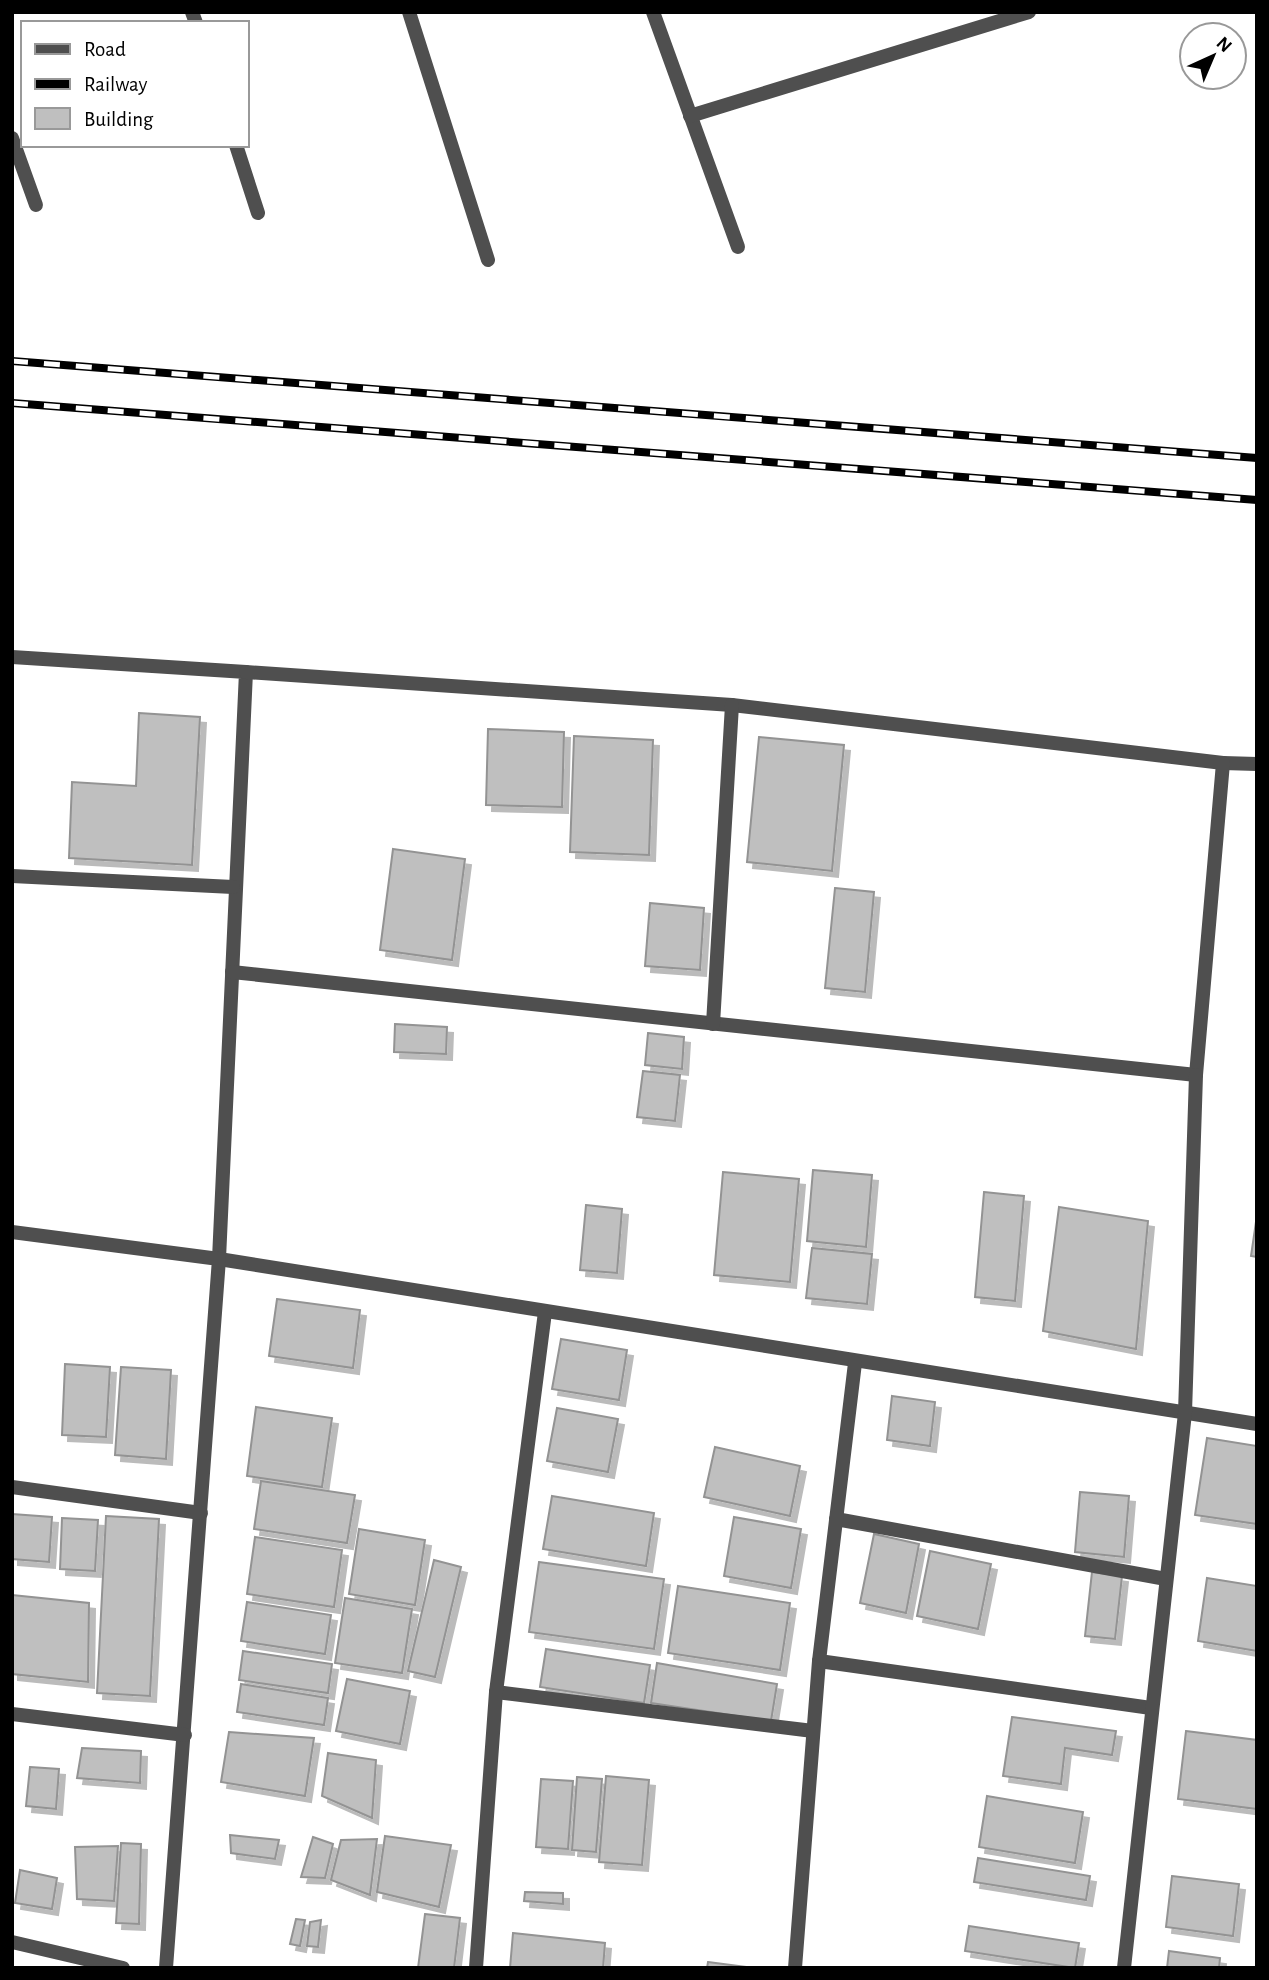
<svg xmlns="http://www.w3.org/2000/svg" width="1269" height="1980" font-family="'Alegreya Sans',sans-serif">
<style>
.building{fill:#bfbfbf;stroke:#939393;stroke-width:2;filter:url(#shadow)}
.lines{fill:none;stroke-linecap:round;stroke-linejoin:round}
.street{stroke:#4f4f4f;stroke-width:14}
.rail-casing{stroke:#000;stroke-width:8}
.rail{stroke:#fff;stroke-width:5;stroke-dasharray:16;stroke-linecap:butt}
</style>
<defs>
<filter id="shadow"><feDropShadow dx="6" dy="6" stdDeviation="0" flood-color="#0004"/></filter>
</defs>
<rect width="100%" height="100%" fill="#fff"/>
<!-- building -->
<g class="building">
<polygon points="139,713 200,717 192,865 69,858 72,782 136,786"/>
<polygon points="488,729 564,732 562,807 486,805"/>
<polygon points="574,736 653,740 649,855 570,852"/>
<polygon points="759,737 844,745 832,871 747,862"/>
<polygon points="393,849 465,859 452,960 380,950"/>
<polygon points="835,888 874,892 865,992 825,988"/>
<polygon points="650,903 704,908 700,970 645,966"/>
<polygon points="395,1024 447,1027 446,1054 394,1052"/>
<polygon points="648,1033 684,1037 682,1069 645,1065"/>
<polygon points="643,1071 680,1075 675,1121 637,1117"/>
<polygon points="813,1170 872,1175 866,1247 807,1241"/>
<polygon points="723,1172 799,1179 790,1282 714,1275"/>
<polygon points="984,1192 1024,1196 1015,1301 975,1297"/>
<polygon points="586,1205 622,1209 617,1273 580,1270"/>
<polygon points="1059,1207 1148,1221 1136,1349 1043,1331"/>
<polygon points="1257,1215 1257,1257 1251,1256"/>
<polygon points="812,1248 872,1254 867,1304 806,1298"/>
<polygon points="277,1299 360,1310 353,1368 269,1356"/>
<polygon points="561,1339 627,1350 619,1400 552,1389"/>
<polygon points="65,1364 110,1367 106,1437 62,1435"/>
<polygon points="121,1367 171,1370 166,1459 115,1455"/>
<polygon points="892,1396 935,1402 930,1446 887,1440"/>
<polygon points="256,1407 332,1418 322,1487 247,1476"/>
<polygon points="557,1408 618,1419 608,1472 547,1461"/>
<polygon points="1207,1438 1257,1446 1257,1524 1195,1515"/>
<polygon points="715,1447 800,1466 790,1516 704,1497"/>
<polygon points="261,1481 355,1495 347,1543 254,1529"/>
<polygon points="1080,1492 1129,1496 1124,1557 1075,1552"/>
<polygon points="552,1496 654,1513 646,1566 543,1549"/>
<polygon points="12,1514 52,1517 49,1562 12,1559"/>
<polygon points="106,1516 159,1519 150,1696 97,1693"/>
<polygon points="734,1517 801,1529 791,1588 724,1576"/>
<polygon points="62,1518 98,1520 95,1571 60,1569"/>
<polygon points="359,1529 425,1540 415,1605 349,1594"/>
<polygon points="874,1534 919,1544 906,1613 860,1603"/>
<polygon points="255,1537 342,1550 334,1607 247,1594"/>
<polygon points="930,1551 991,1564 978,1629 917,1616"/>
<polygon points="434,1560 461,1567 435,1677 408,1671"/>
<polygon points="539,1562 664,1579 654,1649 529,1632"/>
<polygon points="1092,1572 1122,1576 1115,1639 1085,1636"/>
<polygon points="1207,1578 1257,1586 1257,1651 1198,1641"/>
<polygon points="678,1586 790,1603 780,1670 668,1653"/>
<polygon points="12,1595 89,1603 88,1682 12,1674"/>
<polygon points="345,1598 412,1609 402,1673 335,1663"/>
<polygon points="247,1602 331,1615 325,1654 241,1641"/>
<polygon points="546,1649 650,1665 644,1703 540,1687"/>
<polygon points="243,1651 332,1664 328,1693 239,1680"/>
<polygon points="657,1663 777,1684 771,1721 651,1703"/>
<polygon points="347,1679 410,1691 400,1744 336,1731"/>
<polygon points="241,1684 328,1698 324,1725 237,1712"/>
<polygon points="1012,1717 1116,1731 1112,1755 1065,1748 1061,1784 1003,1776"/>
<polygon points="1186,1731 1257,1740 1257,1809 1178,1799"/>
<polygon points="229,1732 314,1738 305,1796 221,1782"/>
<polygon points="82,1748 141,1751 140,1783 77,1778"/>
<polygon points="328,1753 376,1760 372,1818 322,1796"/>
<polygon points="30,1767 59,1769 56,1809 26,1806"/>
<polygon points="606,1776 649,1780 642,1865 599,1862"/>
<polygon points="577,1777 602,1779 596,1852 572,1850"/>
<polygon points="541,1779 573,1781 568,1849 536,1847"/>
<polygon points="987,1796 1083,1812 1075,1863 979,1847"/>
<polygon points="230,1835 279,1840 275,1859 231,1853"/>
<polygon points="385,1836 451,1845 439,1907 377,1892"/>
<polygon points="313,1837 333,1844 325,1878 301,1877"/>
<polygon points="377,1839 370,1895 331,1880 341,1840"/>
<polygon points="121,1843 141,1844 139,1924 116,1923"/>
<polygon points="118,1846 114,1901 77,1899 75,1847"/>
<polygon points="978,1858 1090,1876 1086,1900 974,1882"/>
<polygon points="20,1870 57,1878 52,1909 15,1903"/>
<polygon points="1172,1876 1239,1884 1233,1936 1166,1927"/>
<polygon points="525,1892 563,1893 563,1904 524,1901"/>
<polygon points="425,1914 460,1918 454,1968 418,1968"/>
<polygon points="296,1919 305,1920 300,1946 290,1944"/>
<polygon points="321,1920 318,1947 307,1946 310,1922"/>
<polygon points="969,1926 1079,1943 1075,1968 965,1951"/>
<polygon points="513,1933 605,1943 603,1968 510,1968"/>
<polygon points="1169,1951 1220,1958 1219,1968 1167,1968"/>
<polygon points="708,1962 754,1968 707,1968"/>
</g>
<g class="lines">
<!-- street -->
<g class="street">
<polyline points="192,12 196,23"/>
<polyline points="409,12 488,260"/>
<polyline points="653,12 738,247"/>
<polyline points="690,116 1029,12"/>
<polyline points="12,138 36,205"/>
<polyline points="236,145 258,213"/>
<polyline points="12,657 246,672 219,1259 1257,1424"/>
<polyline points="1223,763 1257,764"/>
<polyline points="12,876 233,887"/>
<polyline points="232,972 1196,1075 1223,763 732,705 246,672"/>
<polyline points="713,1024 732,705"/>
<polyline points="12,1232 219,1259 166,1968"/>
<polyline points="12,1487 201,1513"/>
<polyline points="836,1519 1166,1579"/>
<polyline points="819,1661 1151,1708"/>
<polyline points="496,1692 813,1731"/>
<polyline points="12,1714 185,1735"/>
<polyline points="12,1942 123,1968"/>
<polyline points="476,1968 496,1692 545,1312"/>
<polyline points="795,1968 819,1661 855,1363"/>
<polyline points="1124,1968 1185,1413 1196,1075"/>
</g>
<defs>
<g id="rail">
<polyline points="12,361 1257,458"/>
<polyline points="12,403 1257,500"/>
</g>
</defs>
<!-- rail casing -->
<use href="#rail" class="rail-casing"/>
<!-- rail -->
<use href="#rail" class="rail"/>
</g>
<!-- border -->
<rect width="1269" height="1980" fill="none" stroke="#000000" stroke-width="28"/>
<!-- legend -->
<rect x="21" y="21" width="228" height="126" fill="#ffffff" stroke="#999999" stroke-width="2"/>
<rect x="35" y="44" width="35" height="10" fill="#4f4f4f" stroke="#999999" stroke-width="2"/>
<text x="84" y="56" font-size="21" fill="#000000">Road</text>
<rect x="35" y="79" width="35" height="10" fill="#000000" stroke="#999999" stroke-width="2"/>
<text x="84" y="91" font-size="21" fill="#000000">Railway</text>
<rect x="35" y="108" width="35" height="21" fill="#bfbfbf" stroke="#999999" stroke-width="2"/>
<text x="84" y="126" font-size="21" fill="#000000">Building</text>
<!-- north arrow -->
<g transform="translate(1213 56) rotate(44)"><circle r="33" fill="#ffffff" stroke="#999999" stroke-width="2"/>
<path d="M0-5L12 26L0 18L-12 26Z" fill="#000000"/>
<text y="-10" font-size="19" font-weight="bold" text-anchor="middle" fill="#000000">N</text>
</g>
</svg>
